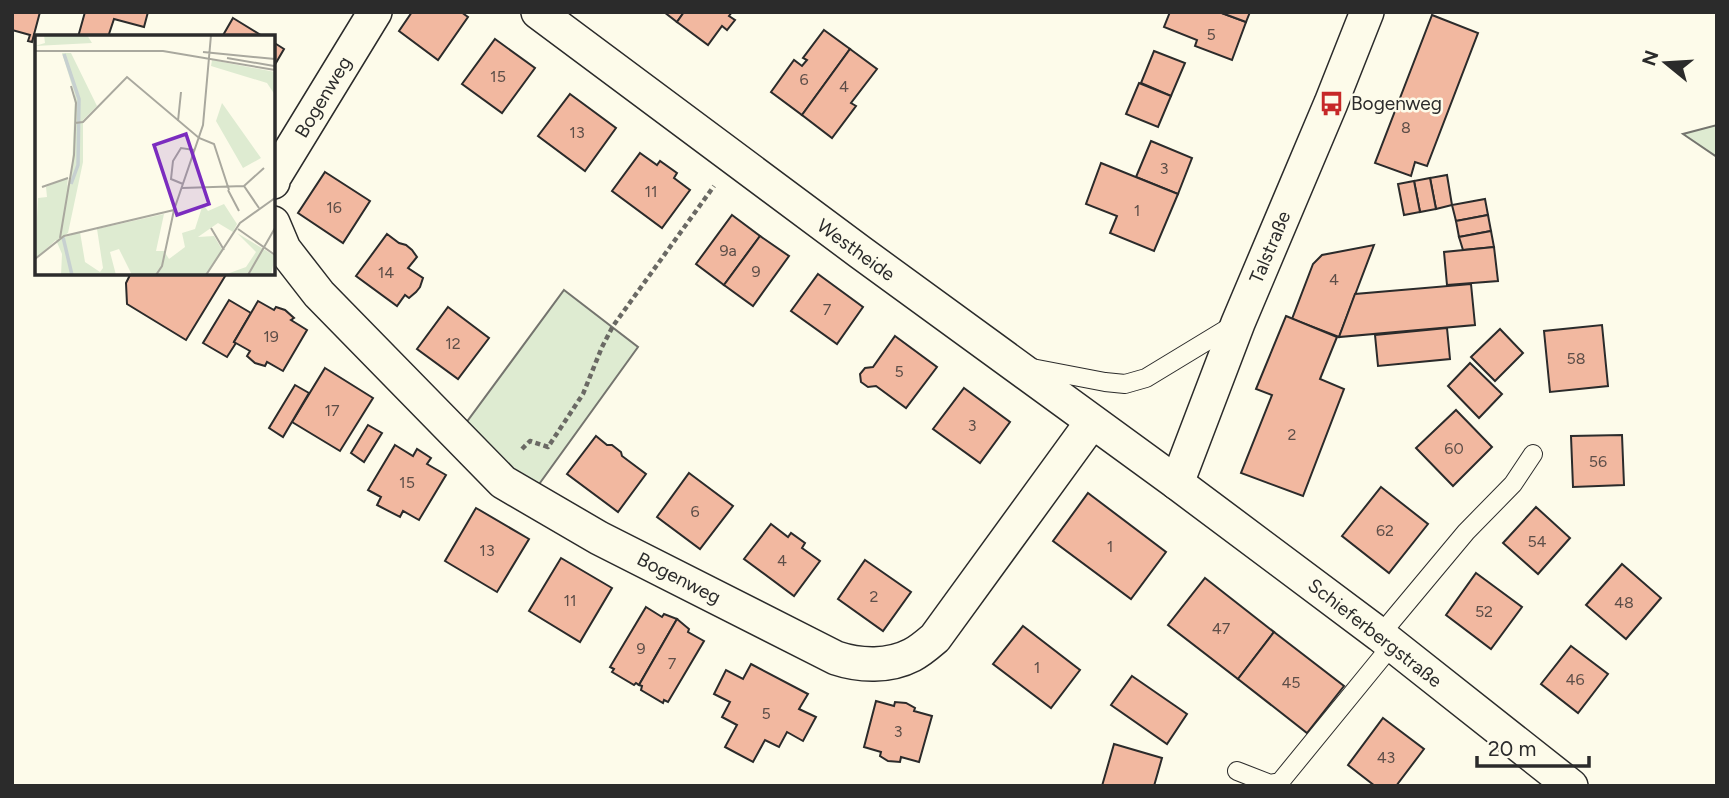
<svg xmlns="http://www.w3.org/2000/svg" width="1729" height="798" font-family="Figtree,sans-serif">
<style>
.green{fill:#deebd1;stroke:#74746e;stroke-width:2}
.building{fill:#f2b8a0;stroke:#2b2b2b;stroke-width:2}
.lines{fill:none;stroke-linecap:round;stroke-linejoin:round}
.service-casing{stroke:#2b2b2b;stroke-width:20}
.minor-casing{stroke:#2b2b2b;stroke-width:36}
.path{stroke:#6a6964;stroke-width:4.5;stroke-dasharray:5 3.5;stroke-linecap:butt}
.service{stroke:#fdfbea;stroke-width:18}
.minor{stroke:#fdfbea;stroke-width:33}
.labels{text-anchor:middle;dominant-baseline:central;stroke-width:5;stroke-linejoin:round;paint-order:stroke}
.number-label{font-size:16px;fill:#5d4e48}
.street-label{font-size:19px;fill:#2b2b2b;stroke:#fdfbea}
.poi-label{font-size:19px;fill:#2b2b2b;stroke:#fdfbea;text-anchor:start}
.inset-river{fill:none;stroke:#c7d0d0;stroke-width:3.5}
.inset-road{fill:none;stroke:#a9a89e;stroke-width:2}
.view{fill:#7b2cbf;fill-opacity:0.15;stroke:#7b2cbf;stroke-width:3.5}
.inset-edge{fill:none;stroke:#2b2b2b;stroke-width:3.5}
</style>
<rect width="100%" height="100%" fill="#fdfbea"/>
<!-- green -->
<g class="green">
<polygon points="1717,125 1717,157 1683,134"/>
<polygon points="564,290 638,347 537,487 517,478 466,423"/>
</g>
<!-- building -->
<g class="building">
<polygon points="12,12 40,12 32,42 28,41 30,35 12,30"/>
<polygon points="85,12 148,12 144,27 114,19 108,37 78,37"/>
<polygon points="412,12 461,12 468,17 438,60 399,31"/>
<polygon points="664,12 684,12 677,22"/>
<polygon points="684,12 732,12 729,16 735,20 727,30 722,26 708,45 677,22"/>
<polygon points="1170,12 1219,12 1246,22 1232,60 1195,46 1197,40 1164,27"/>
<polygon points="1219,12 1250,12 1246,22"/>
<polygon points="1432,15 1478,33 1427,166 1415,162 1411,176 1375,163"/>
<polygon points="233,18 264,37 222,37"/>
<polygon points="824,30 850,49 802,115 771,92 794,60 802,66 807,60 803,58"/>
<polygon points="495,39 535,68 502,113 462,84"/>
<polygon points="273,42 284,49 273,68"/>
<polygon points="850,49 877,69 851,103 856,106 832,138 802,115"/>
<polygon points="1154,51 1185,63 1171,96 1141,83"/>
<polygon points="1139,83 1171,96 1158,127 1126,114"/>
<polygon points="570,94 616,128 585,171 538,136"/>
<polygon points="1151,141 1192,158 1178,194 1136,177"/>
<polygon points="640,153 657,165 660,161 677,173 674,178 690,190 662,228 612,191"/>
<polygon points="1101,163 1178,194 1154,251 1110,233 1117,216 1086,204"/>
<polygon points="325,172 370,201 343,243 298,213"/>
<polygon points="1447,175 1452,205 1436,209 1430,178"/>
<polygon points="1430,178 1436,209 1420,212 1414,181"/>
<polygon points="1414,181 1420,212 1404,215 1398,184"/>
<polygon points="1485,199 1488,215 1456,221 1452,205"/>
<polygon points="732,215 760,236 724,285 696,264"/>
<polygon points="1488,215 1491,231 1459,237 1456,221"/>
<polygon points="1491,231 1494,247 1463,250 1459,237"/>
<polygon points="387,234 399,243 406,245 412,250 417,257 408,268 423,278 420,287 416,292 409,298 405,295 397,306 356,276"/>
<polygon points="760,236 789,256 753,306 724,285"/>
<polygon points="1374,245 1339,337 1292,319 1313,264 1322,255"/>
<polygon points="1494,247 1498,281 1447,285 1444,252"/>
<polygon points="131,273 227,273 186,340 127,304 126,283"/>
<polygon points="818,274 863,307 837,344 791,311"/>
<polygon points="1471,284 1475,325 1339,337 1355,294"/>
<polygon points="229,300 251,313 234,342 236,343 227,357 203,343"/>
<polygon points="258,301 274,310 276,307 285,310 294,318 291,320 307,330 283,371 267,362 265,366 255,363 247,356 250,351 234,342"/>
<polygon points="448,307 489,338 458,379 417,349"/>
<polygon points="1286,316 1337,337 1320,379 1344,389 1303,496 1241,473 1272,395 1256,389"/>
<polygon points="1602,325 1608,386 1550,392 1544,331"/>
<polygon points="1447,328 1450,359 1378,366 1375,335"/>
<polygon points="1500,329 1523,353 1495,381 1471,357"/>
<polygon points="895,336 937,367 906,408 876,386 868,387 861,382 860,374 865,368 873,367"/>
<polygon points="1470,363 1502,394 1479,418 1448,386"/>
<polygon points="325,368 373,398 340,451 292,422"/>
<polygon points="295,385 309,393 283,437 269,428"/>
<polygon points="964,388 1010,422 980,463 933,429"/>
<polygon points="1456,410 1492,447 1453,486 1416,448"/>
<polygon points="368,425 382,433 364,462 351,453"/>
<polygon points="1622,435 1624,485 1573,487 1571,436"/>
<polygon points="596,436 607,445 612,445 621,452 622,456 646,474 618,512 567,474"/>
<polygon points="395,445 413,456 417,449 431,458 427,464 446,475 419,520 403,511 400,517 377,505 381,497 368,490"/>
<polygon points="689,473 733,506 700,549 657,517"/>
<polygon points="1381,487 1428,524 1389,573 1342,536"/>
<polygon points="1088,493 1166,552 1131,599 1053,541"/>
<polygon points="1536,507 1570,538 1538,574 1503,543"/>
<polygon points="476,508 529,539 497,592 445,561"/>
<polygon points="771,524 788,537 791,533 805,543 802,548 820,561 794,596 744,559"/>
<polygon points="561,558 612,588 580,642 529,611"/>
<polygon points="865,560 911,592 883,631 838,599"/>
<polygon points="1622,564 1661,598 1626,639 1586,605"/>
<polygon points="1476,573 1522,607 1491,649 1446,615"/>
<polygon points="1205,578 1274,632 1238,679 1168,625"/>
<polygon points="646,607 662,617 664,614 677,619 639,685 636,683 634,685 612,672 614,669 610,667"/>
<polygon points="677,619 689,629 688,632 704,641 668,702 664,700 663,703 641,690 642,686 639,685"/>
<polygon points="1023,626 1080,670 1051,708 993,664"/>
<polygon points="1274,632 1344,686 1307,733 1238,679"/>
<polygon points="1571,646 1608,674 1578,713 1541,684"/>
<polygon points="751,664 808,694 799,709 816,717 803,741 787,732 779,747 765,740 753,762 725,747 737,725 722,717 730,702 714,694 726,670 743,679"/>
<polygon points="1132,676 1187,714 1167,744 1111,705"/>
<polygon points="876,701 894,706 895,702 906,703 915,708 914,711 932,716 919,762 901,757 900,762 888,761 880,756 881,752 864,747"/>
<polygon points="1383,718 1424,749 1396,786 1375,786 1348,765"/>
<polygon points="1114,744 1162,758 1154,786 1102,786"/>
</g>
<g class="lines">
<defs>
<g id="service">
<polyline points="1032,368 1105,382 1125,384 1146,378 1235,324"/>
<polyline points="1380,635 1466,532 1513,484 1533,454"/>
<polyline points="1237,771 1270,784 1280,782 1392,645"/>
</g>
<g id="minor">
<polyline points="538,12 860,252 1177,483 1380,635 1571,786"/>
<polyline points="273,182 273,179 375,12"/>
<path d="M 273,223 L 284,249 L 319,294 L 503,482 L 599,538 L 836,658 C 860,666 889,667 912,655 C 920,651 928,644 935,638 L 1092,422"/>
<polyline points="1177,483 1238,323 1331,103 1367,12"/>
</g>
</defs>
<!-- service casing -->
<use href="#service" class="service-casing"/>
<!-- minor casing -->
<use href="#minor" class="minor-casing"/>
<!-- path -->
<polyline class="path" points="522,449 530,441 548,447 583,394 602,347 613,326 714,186"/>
<!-- service -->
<use href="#service" class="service"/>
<!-- minor -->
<use href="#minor" class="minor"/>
</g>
<!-- icons -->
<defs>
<symbol id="bus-bare" viewBox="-9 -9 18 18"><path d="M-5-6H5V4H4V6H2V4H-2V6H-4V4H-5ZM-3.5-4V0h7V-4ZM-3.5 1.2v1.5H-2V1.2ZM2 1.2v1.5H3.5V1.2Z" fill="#c62828" stroke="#fdfbea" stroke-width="2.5" paint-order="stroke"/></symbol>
</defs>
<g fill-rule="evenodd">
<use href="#bus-bare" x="1314" y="86" width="35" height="35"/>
</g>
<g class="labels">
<!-- number labels -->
<g class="number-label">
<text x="1211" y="34">5</text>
<text x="498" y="76">15</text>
<text x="804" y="79">6</text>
<text x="844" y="86">4</text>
<text x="1406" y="127">8</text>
<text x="577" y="132">13</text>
<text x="1164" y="168">3</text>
<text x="651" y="191">11</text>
<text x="334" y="207">16</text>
<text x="1137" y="210">1</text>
<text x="728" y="250">9a</text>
<text x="756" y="271">9</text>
<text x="386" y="272">14</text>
<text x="1334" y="279">4</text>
<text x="827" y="309">7</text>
<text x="271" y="336">19</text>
<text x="453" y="343">12</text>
<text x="1576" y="358">58</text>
<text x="899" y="371">5</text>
<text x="332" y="410">17</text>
<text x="972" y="425">3</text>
<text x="1292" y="434">2</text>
<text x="1454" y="448">60</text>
<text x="1598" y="461">56</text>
<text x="407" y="482">15</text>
<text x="695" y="511">6</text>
<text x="1385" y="530">62</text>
<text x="1537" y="541">54</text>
<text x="1110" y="546">1</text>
<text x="487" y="550">13</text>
<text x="782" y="560">4</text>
<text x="874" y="596">2</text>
<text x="570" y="600">11</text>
<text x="1624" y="602">48</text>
<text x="1484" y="611">52</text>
<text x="1221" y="628">47</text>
<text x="641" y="648">9</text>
<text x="672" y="663">7</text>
<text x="1037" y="667">1</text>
<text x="1575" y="679">46</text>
<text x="1291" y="682">45</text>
<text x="766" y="713">5</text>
<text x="898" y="731">3</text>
<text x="1386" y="757">43</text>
</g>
<!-- street labels -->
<g class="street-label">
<text transform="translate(323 97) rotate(-59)">Bogenweg</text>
<text transform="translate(1270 247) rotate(-67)">Talstraße</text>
<text transform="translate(856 250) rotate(36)">Westheide</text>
<text transform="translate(679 578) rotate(27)">Bogenweg</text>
<text transform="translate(1375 633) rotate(38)">Schieferbergstraße</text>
</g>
<!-- poi labels -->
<g class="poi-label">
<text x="1351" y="103">Bogenweg</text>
</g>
</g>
<!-- overview -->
<g transform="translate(35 35)">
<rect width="240" height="240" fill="#fdfbea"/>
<path d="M 9,0 L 52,0 L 57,8 L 0,11 L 10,8 ZM 27,18 L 36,18 L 62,71 L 48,85 L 48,127 L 33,198 L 22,205 L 45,197 L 50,227 L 65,237 L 68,233 L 62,194 L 129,179 L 121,216 L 129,216 L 134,224 L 150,212 L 147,198 L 160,194 L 168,169 L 173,176 L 189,169 L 202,189 L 198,197 L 183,188 L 163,202 L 179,201 L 188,216 L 172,240 L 97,240 L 84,214 L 75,217 L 81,240 L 26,240 L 27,219 L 21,205 L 0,224 L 3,163 L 12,162 L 11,152 L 33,142 L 32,152 L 37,134 L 40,60 ZM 177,25 L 240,37 L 240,60 L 232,48 L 176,31 ZM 187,68 L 226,123 L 208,133 L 181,86 ZM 202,198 L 240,221 L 236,240 L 189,240 L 211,232 L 221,217 Z" fill="#deebd1"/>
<path class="inset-river" d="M 29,19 L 44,64 L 43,130 L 36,149M 28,202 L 37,240"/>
<path class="inset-road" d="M 0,16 L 128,16 L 240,35M 168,17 L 240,24M 192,23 L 239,31M 143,86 L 146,57M 40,88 L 48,87 L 92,42 L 164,103 L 179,109 L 194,155M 148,149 L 136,144 L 138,126 L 146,113 L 159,115M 209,151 L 229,133M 7,152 L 33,143M 147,153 L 209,151 L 224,173M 193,155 L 204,176M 176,193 L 189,215M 203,194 L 240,220M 25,203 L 39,120 L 41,68 L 36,51M 0,224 L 29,201 L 139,175M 121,240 L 127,231 L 139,175 L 168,90 L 176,0M 171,240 L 205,188 L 240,163M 213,240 L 240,193"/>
<path class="view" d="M 151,99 L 174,169 L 142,180 L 119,110 Z"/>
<rect width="240" height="240" class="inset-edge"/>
</g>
<!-- border -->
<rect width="1729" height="798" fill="none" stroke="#2b2b2b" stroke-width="28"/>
<!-- north arrow -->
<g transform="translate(1666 63) rotate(288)" stroke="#fdfbea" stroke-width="5" paint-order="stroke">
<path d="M0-5L12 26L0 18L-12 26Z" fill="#2b2b2b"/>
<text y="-10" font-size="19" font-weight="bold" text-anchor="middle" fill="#2b2b2b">N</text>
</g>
<!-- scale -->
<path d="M1477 756v10h112v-10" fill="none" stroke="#2b2b2b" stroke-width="3.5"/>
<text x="1488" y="756" font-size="21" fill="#2b2b2b" stroke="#fdfbea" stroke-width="5" paint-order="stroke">20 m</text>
</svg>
